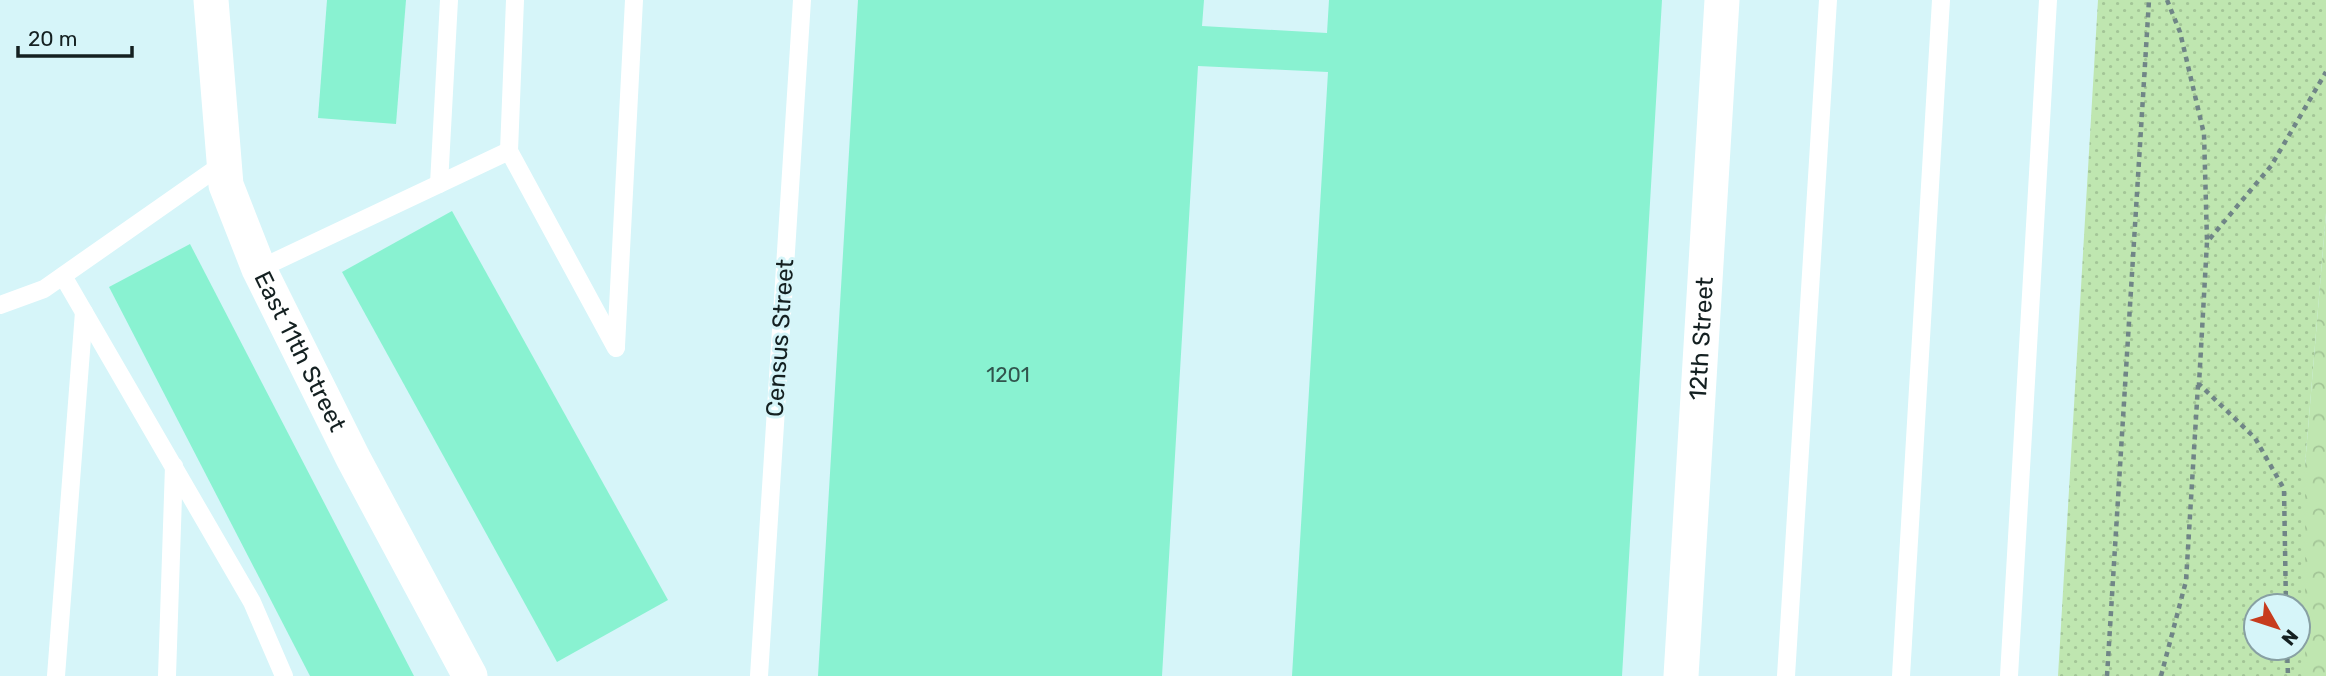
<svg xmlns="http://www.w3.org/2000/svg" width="2326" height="676" font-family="Rubik,sans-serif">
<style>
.green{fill:url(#green-dots);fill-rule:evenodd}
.forest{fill:url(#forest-crowns)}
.building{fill:#89f2d1}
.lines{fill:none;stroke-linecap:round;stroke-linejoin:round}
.path{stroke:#708587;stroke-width:4.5;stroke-dasharray:5 5;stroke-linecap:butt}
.lane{stroke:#fff;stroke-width:18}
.street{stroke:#fff;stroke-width:35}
.labels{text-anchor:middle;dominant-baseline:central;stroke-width:6;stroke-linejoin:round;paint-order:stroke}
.number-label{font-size:21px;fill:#31544d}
.street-label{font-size:24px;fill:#142021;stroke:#d6f5f9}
</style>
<defs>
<pattern id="green-dots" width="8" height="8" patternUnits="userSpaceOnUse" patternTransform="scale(1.75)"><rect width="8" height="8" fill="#bfe6b0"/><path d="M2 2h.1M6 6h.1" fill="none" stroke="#a3c597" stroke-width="1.8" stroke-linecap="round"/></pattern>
<pattern id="forest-crowns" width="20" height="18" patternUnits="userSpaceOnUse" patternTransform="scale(1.75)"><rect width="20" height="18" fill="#bfe6b0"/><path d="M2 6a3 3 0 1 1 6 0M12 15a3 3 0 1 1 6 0" fill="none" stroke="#a3c597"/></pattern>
</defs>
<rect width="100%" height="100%" fill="#d6f5f9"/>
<!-- green -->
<path class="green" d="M 2098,0 L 2326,0 L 2326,213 L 2305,465 L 2305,676 L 2058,676 ZM 2256,606 L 2298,606 L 2298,648 L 2256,648 Z"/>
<!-- forest -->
<polygon class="forest" points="2326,213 2326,676 2305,676 2305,465"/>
<!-- building -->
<g class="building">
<polygon points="327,0 406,0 396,124 318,118"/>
<polygon points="858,0 1204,0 1202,26 1327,33 1329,0 1662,0 1622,676 1292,676 1328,72 1198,66 1162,676 818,676"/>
<polygon points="452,211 668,600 557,662 342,272"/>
<polygon points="190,244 414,676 310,676 109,287"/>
</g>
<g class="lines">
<!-- path -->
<g class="path">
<polyline points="2167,0 2180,32 2204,134 2207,241"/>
<polyline points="2286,606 2284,489 2255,438 2199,384 2207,242 2271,166 2326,72"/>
<polyline points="2287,648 2288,676"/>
<polyline points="2107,676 2149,0"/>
<polyline points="2161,676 2186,581 2198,385"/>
</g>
<!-- lane -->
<g class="lane">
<polyline points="515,0 509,151 616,348"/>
<polyline points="439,184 449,0"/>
<polyline points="259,269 509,151"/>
<polyline points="63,276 252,602 284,676"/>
<polyline points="0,305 44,289 224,163"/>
<polyline points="616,346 634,0"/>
<polyline points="56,676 84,312"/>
<polyline points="167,676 174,466"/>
<polyline points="759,676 802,0"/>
<polyline points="1786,676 1828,0"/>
<polyline points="1901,676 1941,0"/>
<polyline points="2009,676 2048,0"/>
</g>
<!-- street -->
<g class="street">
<path id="s1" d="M 211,0 L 226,185 L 259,269 L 353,458 L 470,676"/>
<path id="s2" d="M 1681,676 L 1722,0"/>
</g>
</g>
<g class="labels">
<!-- number labels -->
<g class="number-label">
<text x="1008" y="374">1201</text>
</g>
<!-- street labels -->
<g class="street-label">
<text transform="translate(780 338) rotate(-86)">Census Street</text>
<text stroke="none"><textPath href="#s2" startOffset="338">12th Street</textPath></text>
<text stroke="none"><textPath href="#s1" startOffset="368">East 11th Street</textPath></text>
</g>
</g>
<!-- north arrow -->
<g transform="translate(2277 627) rotate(129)"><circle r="33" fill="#d6f5f9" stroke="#88a0a3" stroke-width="2"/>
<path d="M0-5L12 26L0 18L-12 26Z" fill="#c73c1e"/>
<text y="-10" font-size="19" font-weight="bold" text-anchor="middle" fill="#142021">N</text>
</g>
<!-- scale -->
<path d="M18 46v10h114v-10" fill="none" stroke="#142021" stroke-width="3.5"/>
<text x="28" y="46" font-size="21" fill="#142021" stroke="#d6f5f9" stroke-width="5" paint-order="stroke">20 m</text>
</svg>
